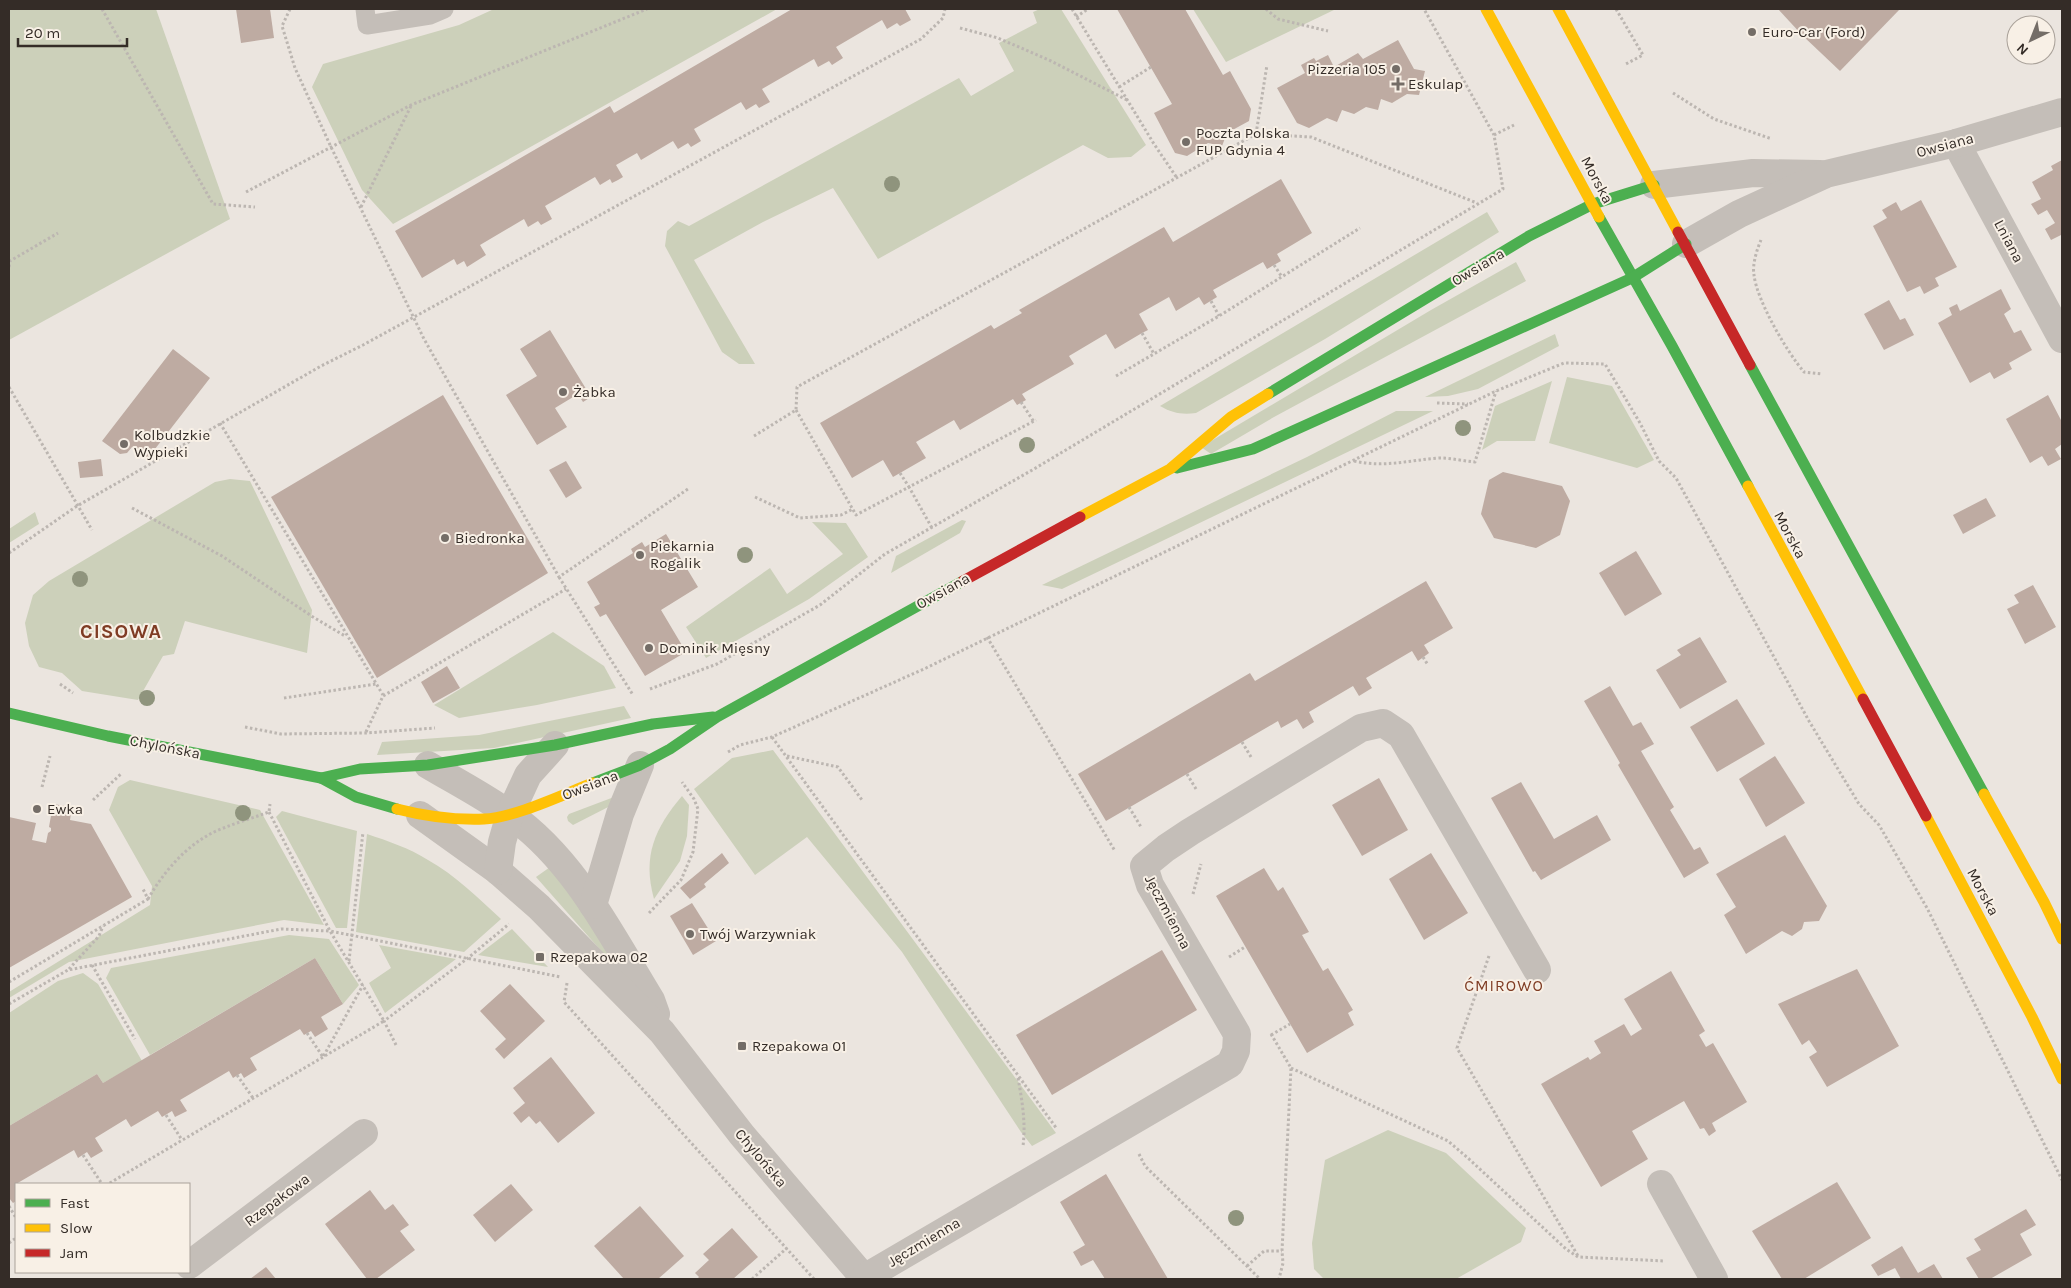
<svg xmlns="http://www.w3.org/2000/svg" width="2071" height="1288" font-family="Karla,sans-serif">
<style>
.green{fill:#ccd0ba}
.building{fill:#beaba2}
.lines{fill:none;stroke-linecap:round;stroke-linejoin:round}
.path{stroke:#bcb6b1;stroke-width:3;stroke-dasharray:2.5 2.5;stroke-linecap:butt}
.lane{stroke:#c4beb8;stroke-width:19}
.street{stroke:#c4beb8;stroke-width:28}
.fast{stroke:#4caf50;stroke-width:11}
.slow{stroke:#ffc107;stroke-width:11}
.jam{stroke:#c62828;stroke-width:11}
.tree{fill:#8f947d}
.poi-dot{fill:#746d67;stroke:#f8f0e6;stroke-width:2}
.labels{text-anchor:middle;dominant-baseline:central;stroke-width:4;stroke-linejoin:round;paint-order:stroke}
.poi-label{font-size:15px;fill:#342c27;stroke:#f8f0e6;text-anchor:start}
.street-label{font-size:15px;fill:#342c27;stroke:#f8f0e6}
.neighbourhood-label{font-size:16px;letter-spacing:1px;fill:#7f3c24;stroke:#f8f0e6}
.district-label{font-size:20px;font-weight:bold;letter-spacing:1px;fill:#7f3c24;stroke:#f8f0e6}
</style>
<rect width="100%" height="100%" fill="#ebe5df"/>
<!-- green -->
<g class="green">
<polygon points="9,9 156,9 230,219 9,340"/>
<polygon points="494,9 777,9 393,224 362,190 312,87 323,64 459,25"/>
<polygon points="1040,9 1061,9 1146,145 1131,157 1108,158 1083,145 878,259 833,188 763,222 694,260 755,364 739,364 722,352 665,246 667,231 678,221 689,226 959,78 971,96 1014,71 999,43 1037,23 1033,12"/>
<polygon points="1193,9 1336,9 1226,62"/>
<path d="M 1487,212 L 1499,232 L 1325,339 L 1196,413 C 1182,415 1172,413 1160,406 Z"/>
<polygon points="1516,262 1526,281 1274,417 1211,454 1201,447 1431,310"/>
<polygon points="1555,334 1559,346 1478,389 1448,396 1425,397"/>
<polygon points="1567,377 1612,386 1654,460 1637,468 1549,443"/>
<polygon points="1552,381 1535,441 1497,441 1482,450 1495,406"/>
<polygon points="1396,411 1433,411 1062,589 1042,585 1307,457"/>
<polygon points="230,479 250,481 312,610 307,653 185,621 174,654 163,656 138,700 82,691 62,673 39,667 29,646 25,623 33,595 49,581 215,482"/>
<polygon points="35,512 39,524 9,543 9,529"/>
<polygon points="962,520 966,521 960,533 891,573 896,556"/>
<polygon points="812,522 846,523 868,557 809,599 706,658 686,627 770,568 787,594 843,554"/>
<polygon points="553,632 604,666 616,688 537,705 459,718 434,705"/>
<polygon points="624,706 631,718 494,748 377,755 382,742 479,735"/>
<polygon points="773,750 1056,1133 1032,1146 1021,1132 902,952 807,837 755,875 694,789 732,758"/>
<polygon points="130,780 260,810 324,925 284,920 69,962 9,998 9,992 150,905 152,886 109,810 118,787"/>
<polygon points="622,794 618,802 573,825 568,821 567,817 569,814"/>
<path d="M 682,796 L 689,805 L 687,836 L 680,861 L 654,899 C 642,856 655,828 682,796 Z"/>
<polygon points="282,811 357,831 347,928 336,928 276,817"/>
<path d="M 367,834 C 388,841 409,848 428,860 C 455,875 478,898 501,919 L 464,952 L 356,932 Z"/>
<polygon points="553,865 642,994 603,953 536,877"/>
<polygon points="512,929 548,967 478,955"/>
<polygon points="289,935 329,939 359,985 343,1004 315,958 150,1055 106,978 111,968"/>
<polygon points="379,945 456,959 385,1013 369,983 391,968"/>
<polygon points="83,973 98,984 142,1061 103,1083 97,1074 9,1126 9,1013 58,981"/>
<polygon points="1388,1130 1446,1153 1526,1228 1521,1242 1456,1279 1323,1278 1314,1269 1312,1243 1325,1160"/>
</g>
<!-- building -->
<g class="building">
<polygon points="236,9 270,9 274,38 241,43"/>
<polygon points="792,9 905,9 911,20 900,26 897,23 887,29 882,20 836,47 843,58 832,65 829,61 818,67 814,59 762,89 770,102 759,108 756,104 746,110 741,102 694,129 701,141 691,147 688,143 678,149 673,141 641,160 637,153 616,165 623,177 618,180 612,183 610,179 600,185 595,177 545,206 552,219 541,225 538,221 528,227 524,219 480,245 486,255 467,267 464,261 457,265 454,259 422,278 395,231 610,106 614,113"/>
<polygon points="1117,9 1185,9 1223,75 1230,71 1251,109 1249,121 1227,133 1222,146 1208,143 1187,156 1175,153 1154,113 1172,104"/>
<polygon points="1778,9 1900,9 1840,71 1802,35"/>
<polygon points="1398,40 1414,69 1425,71 1419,95 1407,94 1392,103 1381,99 1378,110 1366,107 1354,114 1342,110 1337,122 1327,118 1309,128 1297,123 1277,88 1305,73 1301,65 1314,58 1316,61 1328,55 1334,67 1358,53 1363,59"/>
<polygon points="2062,160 2062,238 2061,235 2051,240 2045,229 2055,223 2047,210 2038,215 2031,204 2041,199 2032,182 2053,170 2051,166"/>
<polygon points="1281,179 1312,233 1277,254 1281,261 1267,269 1263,262 1213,290 1217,297 1204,305 1199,297 1176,311 1169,297 1139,314 1148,330 1142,333 1115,349 1106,334 1069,356 1074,364 1022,394 1026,400 1017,405 1013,399 960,430 954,420 916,442 926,458 900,473 893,477 883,460 852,478 820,423 991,325 994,329 1022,313 1019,310 1164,227 1173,242"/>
<polygon points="1921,200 1957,267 1935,278 1939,286 1924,294 1920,286 1907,292 1873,226 1887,218 1882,210 1896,202 1901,211"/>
<polygon points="2001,289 2011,309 2004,314 2014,333 2021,330 2032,350 2009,363 2012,369 1994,379 1990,372 1970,383 1938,323 1952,315 1949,308 1957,304 1960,311"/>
<polygon points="1889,300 1900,320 1905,318 1914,335 1884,350 1864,314"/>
<polygon points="550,330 591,397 583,402 578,394 555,408 567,427 537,445 506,395 537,376 520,349"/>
<polygon points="173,349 210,378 148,458 132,447 127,453 120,454 102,441"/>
<polygon points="443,395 548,573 377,678 271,497"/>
<polygon points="2048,395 2062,422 2062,444 2055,449 2061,459 2048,466 2042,456 2030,463 2006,419"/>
<polygon points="101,459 103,476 80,478 78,462"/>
<polygon points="566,461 582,488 566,498 549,470"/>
<polygon points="1503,472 1562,486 1570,501 1560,535 1536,548 1494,538 1481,514 1489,480"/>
<polygon points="1986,498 1996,516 1963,534 1953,515"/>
<polygon points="666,534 698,587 661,610 686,652 645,676 606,614 600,617 594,607 600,604 587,582 633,553 631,549 642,542 645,547"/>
<polygon points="1636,551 1662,594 1625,616 1599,573"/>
<polygon points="1426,581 1453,628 1424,645 1429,653 1418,661 1412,651 1366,678 1372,688 1359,696 1353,686 1309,712 1314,722 1303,729 1297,719 1281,728 1278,721 1106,821 1078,774 1250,673 1255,681"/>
<polygon points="2033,585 2056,627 2025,644 2007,609 2019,603 2014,595"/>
<polygon points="1700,637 1727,682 1680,709 1656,670 1681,655 1677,650"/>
<polygon points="447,666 460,688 433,703 421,682"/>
<polygon points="1610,686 1633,726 1641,722 1654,744 1641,751 1674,807 1670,810 1694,850 1700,847 1709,863 1684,878 1618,765 1620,763 1584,701"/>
<polygon points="1737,699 1765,744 1717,772 1690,727"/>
<polygon points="1775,756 1805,803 1766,827 1739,779"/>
<polygon points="1379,778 1408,830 1362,856 1332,805"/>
<polygon points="1521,782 1554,839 1597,815 1611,840 1541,880 1535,871 1533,872 1491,798"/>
<polygon points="53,804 72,807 70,820 91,824 132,897 9,968 9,817 36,823 32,840 46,843 48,833 51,831 51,828 49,827"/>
<polygon points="1785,835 1827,906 1819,921 1804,922 1802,929 1792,936 1782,931 1746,954 1724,915 1736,907 1716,874"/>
<polygon points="722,853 729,863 704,884 706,887 690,899 680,888"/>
<polygon points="1431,853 1468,913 1424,940 1389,879"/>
<polygon points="1264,868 1278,891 1283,887 1309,932 1302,935 1323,971 1328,968 1353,1010 1348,1013 1354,1025 1307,1053 1216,896"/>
<polygon points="692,903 716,941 693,955 670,916"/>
<polygon points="1162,950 1197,1010 1052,1095 1016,1035"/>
<polygon points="315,958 343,1004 321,1017 328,1029 315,1037 311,1031 304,1035 300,1029 250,1058 257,1070 244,1078 241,1073 233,1078 229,1071 180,1100 187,1111 175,1117 172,1111 162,1117 158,1111 131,1127 126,1119 95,1138 103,1151 91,1158 87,1152 78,1158 74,1150 16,1184 16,1201 13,1203 9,1198 9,1126 97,1074 103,1083"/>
<polygon points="1857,969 1899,1046 1827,1087 1809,1057 1817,1052 1809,1040 1802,1045 1778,1004"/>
<polygon points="1671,971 1705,1031 1699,1035 1706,1047 1713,1043 1747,1102 1712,1123 1716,1131 1709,1136 1704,1128 1700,1129 1684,1101 1632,1131 1648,1159 1601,1187 1541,1084 1588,1057 1590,1060 1601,1053 1594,1041 1624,1024 1631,1036 1642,1029 1624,999"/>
<polygon points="510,984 545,1021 504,1059 495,1049 506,1039 480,1011"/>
<polygon points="551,1057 595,1113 558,1143 540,1121 536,1124 529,1116 521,1123 513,1113 525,1103 513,1088"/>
<polygon points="1106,1174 1168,1279 1105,1279 1093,1260 1081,1266 1073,1252 1085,1245 1060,1202"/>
<polygon points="1837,1182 1871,1238 1804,1279 1782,1279 1752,1231"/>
<polygon points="511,1184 533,1210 495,1242 473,1215"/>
<polygon points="370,1190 385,1210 393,1204 409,1225 400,1231 415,1250 376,1279 367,1279 325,1224"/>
<polygon points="640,1206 684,1256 658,1279 624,1279 594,1246"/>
<polygon points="2026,1209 2036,1225 2020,1234 2032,1255 1990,1279 1979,1279 1966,1258 1981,1250 1974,1239"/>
<polygon points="732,1228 758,1257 733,1279 697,1279 699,1277 695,1273 709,1260 703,1254"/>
<polygon points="1902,1246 1918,1273 1934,1264 1943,1279 1901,1279 1895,1268 1878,1276 1871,1265"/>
<polygon points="266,1267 276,1279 250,1279"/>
</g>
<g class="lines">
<!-- path -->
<g class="path">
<polyline points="102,9 213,204 255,207"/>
<polyline points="290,9 282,26 295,68 331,147 424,339 559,577 688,489"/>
<polyline points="1072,9 1154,144 1177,178"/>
<polyline points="1266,9 1278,19 1328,31"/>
<polyline points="1616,9 1643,55 1624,65"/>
<polyline points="1076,17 1088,9"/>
<polyline points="960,28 998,38 1051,61 1127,100"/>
<polyline points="1119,87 1151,67"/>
<polyline points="1673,93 1714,119 1772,139"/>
<polyline points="1256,134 1267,65"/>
<polyline points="1494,135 1514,125"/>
<polyline points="246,192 411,105 647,9"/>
<polyline points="361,207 411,106"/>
<path d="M 1761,240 C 1757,249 1752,265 1754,275 C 1757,301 1787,352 1804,372 L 1822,374"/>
<polyline points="1274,265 1282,277"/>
<polyline points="9,267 10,261 58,233"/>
<polyline points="1211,301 1219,316"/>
<polyline points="1142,333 1154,354"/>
<polyline points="1116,376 1219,316 1360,228"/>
<polyline points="9,387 92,530"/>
<polyline points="1021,402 1034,422"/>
<polyline points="1437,403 1468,404"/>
<polyline points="796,410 856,515 909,487 932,528"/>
<polyline points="220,423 383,695"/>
<polyline points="754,436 796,410 797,387 1256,134 1311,137 1477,203"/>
<path d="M 1354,461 C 1385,468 1409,460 1440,458 C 1451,458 1464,461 1475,462 L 1496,391"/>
<polyline points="900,473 909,487 1036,420"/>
<polyline points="755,497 800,518 841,515 853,509"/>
<polyline points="132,508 222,556 313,617 345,636"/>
<polyline points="9,553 77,506 321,366 363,345 921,39 943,18 945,9"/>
<polyline points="559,577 633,695"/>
<polyline points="987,637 1115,851"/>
<polyline points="1423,657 1428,665"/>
<polyline points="60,684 73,693"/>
<polyline points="650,689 717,664 820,605 885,554 1034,469 1503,189 1494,135 1424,9"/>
<polyline points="284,698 376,684"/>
<polyline points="245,727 281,734 366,733 435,728"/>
<polyline points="366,732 383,696 566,589"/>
<polyline points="772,737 1057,1129"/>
<polyline points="1242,742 1251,757"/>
<polyline points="728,752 740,745 772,737 926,668 1496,391 1564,363 1605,364 1640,423 1659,461 1676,478 1809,721 1859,804 1879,825 1927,908 2062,1180"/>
<polyline points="787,756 838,767 862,800"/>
<polyline points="1187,774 1196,789"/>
<polyline points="42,787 50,756"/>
<polyline points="93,800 122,773"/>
<polyline points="1129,807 1141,827"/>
<polyline points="269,812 330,931 561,977"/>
<polyline points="1193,894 1201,864"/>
<path d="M 148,899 C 163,873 183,849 210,834 C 228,825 250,819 269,812 L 270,804"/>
<polyline points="649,913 681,880 693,852 698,809 694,799 682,782"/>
<polyline points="1489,956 1457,1048 1578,1256"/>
<polyline points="1229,957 1245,947"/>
<polyline points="349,961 363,832"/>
<polyline points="92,965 135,1039"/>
<polyline points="69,969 99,936 103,926"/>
<polyline points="9,982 148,899 143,889"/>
<polyline points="567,983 564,1002 814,1279"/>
<polyline points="9,1004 68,970 281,929 330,931 384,1021 108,1184"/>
<polyline points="307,1033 323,1057 363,985"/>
<polyline points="1271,1034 1291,1068 1282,1251 1283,1263 1279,1279"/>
<polyline points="1271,1035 1290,1024"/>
<polyline points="396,1045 384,1021 468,958 509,924"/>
<polyline points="1291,1068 1448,1141 1469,1159 1566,1249 1578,1257 1665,1261"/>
<polyline points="237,1075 253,1098"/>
<path d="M 1018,1078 C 1022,1100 1026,1123 1023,1146"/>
<polyline points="166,1115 182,1140"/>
<polyline points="1139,1154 1145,1166 1260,1279"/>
<polyline points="83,1155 102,1184"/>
<polyline points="9,1206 16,1218"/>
<polyline points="9,1243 16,1238"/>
<polyline points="1247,1266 1264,1251 1282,1251"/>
<polyline points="752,1279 787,1248"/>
</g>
<!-- lane -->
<polyline class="lane" points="365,9 367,25 430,15 444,9"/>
<!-- street -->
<g class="street">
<polyline points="1956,143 2062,339"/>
<polyline points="1654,185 1753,173 1820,174"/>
<polyline points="1686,244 1739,214 1826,174 1956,143 2062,112"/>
<path d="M 428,765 C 455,781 484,796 509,814 C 574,859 611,935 651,1000 L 656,1014"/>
<polyline points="420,815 498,871 539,907 662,1032 742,1135 865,1279"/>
<polyline points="498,871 502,842 510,814 528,775 555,745"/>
<polyline points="593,905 620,814 640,765"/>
<polyline points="1661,1184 1714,1279"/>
<polyline points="189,1265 364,1133"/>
<polyline points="864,1278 1230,1064 1236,1051 1237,1034 1150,885 1144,866 1166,848 1190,832 1361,728 1383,723 1401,735 1537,970"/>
</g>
<!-- fast -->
<g class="fast">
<polyline points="1599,217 1672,346 1748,486"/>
<polyline points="1750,365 1984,794"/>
<polyline points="1268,394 1529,236 1593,204 1654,185"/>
<polyline points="1177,468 1253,449 1632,278 1686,244"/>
<polyline points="9,713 108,736 321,778 356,797 397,809"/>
<polyline points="321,778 360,769 428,765 555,745 653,724 713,717"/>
<polyline points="593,783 640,765 670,749 717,717 963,581"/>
</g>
<!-- slow -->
<g class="slow">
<polyline points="1486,9 1599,217"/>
<polyline points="1558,9 1678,232"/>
<polyline points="1748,486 1863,699"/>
<polyline points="1080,517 1170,469 1231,417 1268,394"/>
<polyline points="1984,794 2044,902 2062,939"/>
<path d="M 397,809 C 424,816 456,820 484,819 C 514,818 564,794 593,783"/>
<polyline points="1926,816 2032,1017 2062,1079"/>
</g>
<!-- jam -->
<g class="jam">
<polyline points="1678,232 1750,365"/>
<polyline points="963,581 1080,517"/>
<polyline points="1863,699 1926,816"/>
</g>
</g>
<!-- trees -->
<g class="tree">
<circle cx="892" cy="184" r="8"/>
<circle cx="1463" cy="428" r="8"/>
<circle cx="1027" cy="445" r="8"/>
<circle cx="745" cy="555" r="8"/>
<circle cx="80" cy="579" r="8"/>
<circle cx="147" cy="698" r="8"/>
<circle cx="243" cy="813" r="8"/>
<circle cx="1236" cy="1218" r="8"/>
</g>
<!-- markers -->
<g class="poi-dot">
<circle cx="1752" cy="32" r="5"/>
<circle cx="1396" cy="69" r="5"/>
<path d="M1395.5 76.5h5v5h5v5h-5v5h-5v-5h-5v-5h5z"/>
<circle cx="1186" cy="142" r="5"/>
<circle cx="563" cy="392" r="5"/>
<circle cx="124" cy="444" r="5"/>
<circle cx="445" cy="538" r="5"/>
<circle cx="640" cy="555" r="5"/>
<circle cx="649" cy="648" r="5"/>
<circle cx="37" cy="809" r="5"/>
<circle cx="690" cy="934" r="5"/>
<rect x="535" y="952" width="10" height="10" rx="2.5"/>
<rect x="737" y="1041" width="10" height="10" rx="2.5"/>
</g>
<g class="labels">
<!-- poi labels -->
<g class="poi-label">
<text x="1762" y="32">Euro-Car (Ford)</text>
<text x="1386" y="69" text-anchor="end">Pizzeria 105</text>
<text x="1408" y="84">Eskulap</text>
<text x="1196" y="133">Poczta Polska<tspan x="1196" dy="17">FUP Gdynia 4</tspan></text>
<text x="573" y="392">Żabka</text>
<text x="134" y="435">Kolbudzkie<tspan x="134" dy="17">Wypieki</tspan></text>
<text x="455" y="538">Biedronka</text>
<text x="650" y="546">Piekarnia<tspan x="650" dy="17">Rogalik</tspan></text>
<text x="659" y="648">Dominik Mięsny</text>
<text x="47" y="809">Ewka</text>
<text x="700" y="934">Twój Warzywniak</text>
<text x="550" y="957">Rzepakowa 02</text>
<text x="752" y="1046">Rzepakowa 01</text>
</g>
<!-- street labels -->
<g class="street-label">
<text transform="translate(1945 145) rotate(-15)">Owsiana</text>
<text transform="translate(1597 180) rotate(62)">Morska</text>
<text transform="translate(2009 241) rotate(62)">Lniana</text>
<text transform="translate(1478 267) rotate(-31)">Owsiana</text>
<text transform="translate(1790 535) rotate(62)">Morska</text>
<text transform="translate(943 591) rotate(-29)">Owsiana</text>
<text transform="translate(165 747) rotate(11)">Chylońska</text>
<text transform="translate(590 785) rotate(-21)">Owsiana</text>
<text transform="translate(1983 892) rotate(62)">Morska</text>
<text transform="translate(1168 912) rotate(62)">Jęczmienna</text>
<text transform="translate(761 1158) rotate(50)">Chylońska</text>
<text transform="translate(277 1200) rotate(-37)">Rzepakowa</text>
<text transform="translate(924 1242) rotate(-31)">Jęczmienna</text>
</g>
<!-- neighbourhood labels -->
<g class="neighbourhood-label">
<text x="1504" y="985">ĆMIROWO</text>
</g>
<!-- district labels -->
<g class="district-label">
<text x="121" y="631">CISOWA</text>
</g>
</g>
<!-- border -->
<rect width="2071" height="1288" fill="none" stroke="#342c27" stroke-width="20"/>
<!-- legend -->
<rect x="15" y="1183" width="175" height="90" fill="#f8f0e6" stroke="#aaa29a"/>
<rect x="25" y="1199" width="25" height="8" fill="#4caf50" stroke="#aaa29a"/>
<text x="60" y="1208" font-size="15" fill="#342c27">Fast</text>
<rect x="25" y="1224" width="25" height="8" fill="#ffc107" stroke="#aaa29a"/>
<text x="60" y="1233" font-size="15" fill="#342c27">Slow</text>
<rect x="25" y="1249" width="25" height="8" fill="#c62828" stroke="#aaa29a"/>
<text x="60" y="1258" font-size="15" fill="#342c27">Jam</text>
<!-- north arrow -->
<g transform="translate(2031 40) rotate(223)"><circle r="24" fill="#f8f0e6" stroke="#aaa29a"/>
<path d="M0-4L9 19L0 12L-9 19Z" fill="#746d67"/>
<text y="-8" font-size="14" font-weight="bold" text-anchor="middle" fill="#342c27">N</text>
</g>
<!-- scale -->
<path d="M18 38v8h109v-8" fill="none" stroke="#342c27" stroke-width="2.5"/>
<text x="25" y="38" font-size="15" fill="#342c27" stroke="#f8f0e6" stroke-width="4" paint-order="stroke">20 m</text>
</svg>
